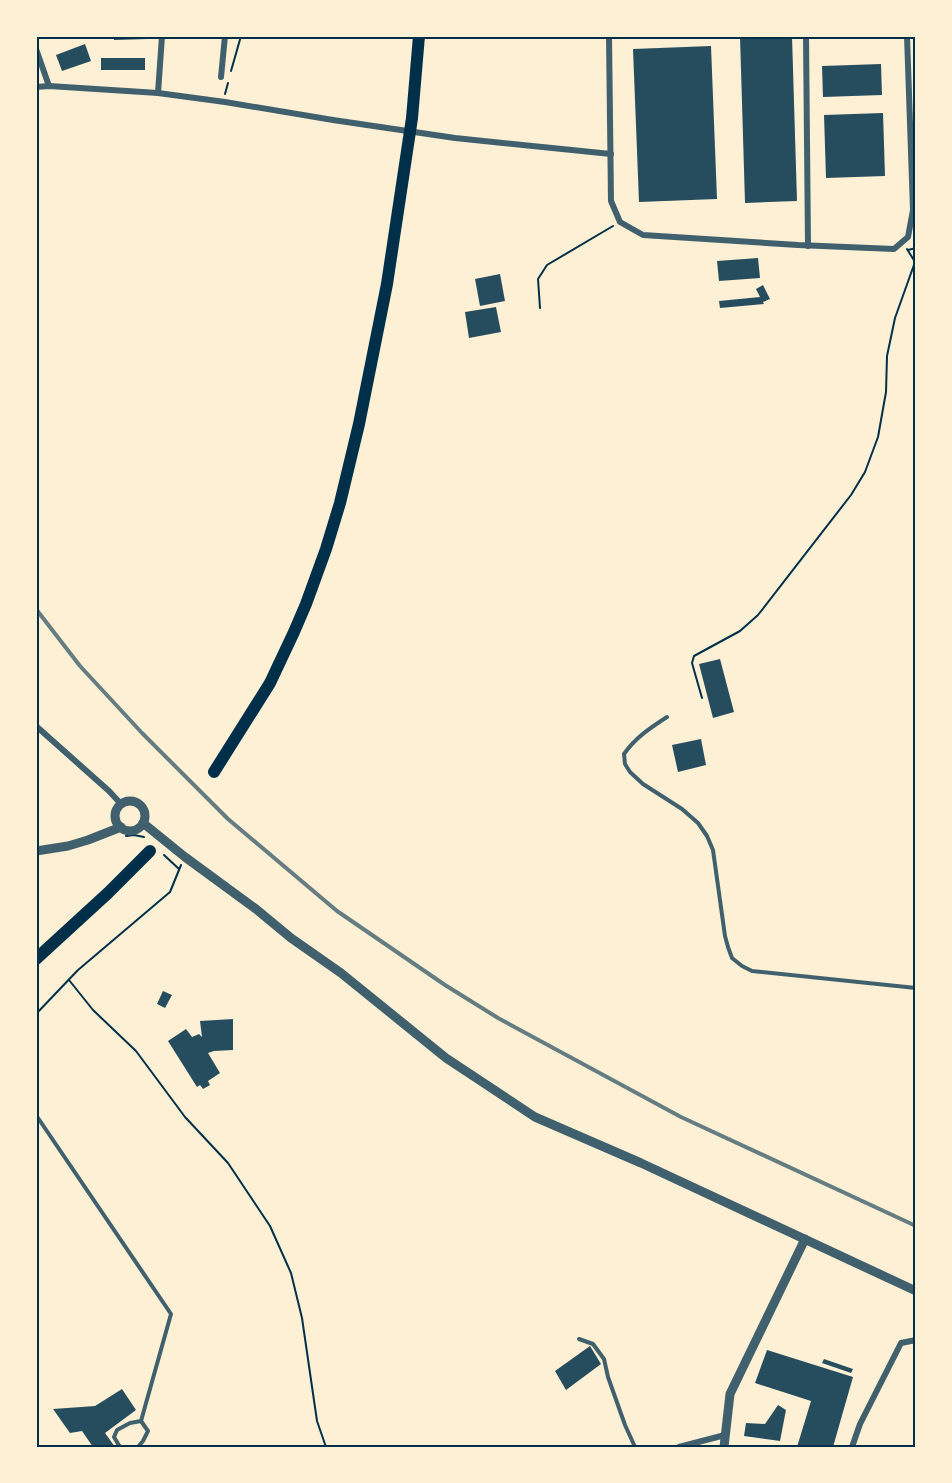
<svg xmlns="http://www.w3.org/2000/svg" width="952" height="1483" font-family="'Varela Round',sans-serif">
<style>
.building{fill:#264d5e}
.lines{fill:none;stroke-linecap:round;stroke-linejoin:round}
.path{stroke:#003049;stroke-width:2}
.service{stroke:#3f606c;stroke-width:4}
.minor{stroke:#3f606c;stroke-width:6}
.tertiary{stroke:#3f606c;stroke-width:9}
.trunk{stroke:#003049;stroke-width:12}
.rail{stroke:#657d81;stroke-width:4}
.neatline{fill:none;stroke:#003049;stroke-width:2}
</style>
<rect width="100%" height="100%" fill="#fdf0d5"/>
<!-- building -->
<g class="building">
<polygon points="114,36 148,36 148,39 114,40"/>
<polygon points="740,36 792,36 797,201 745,203"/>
<polygon points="85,44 91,61 62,71 56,55"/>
<polygon points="711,46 717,199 639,202 633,49"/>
<rect x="101" y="58" width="44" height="12"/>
<polygon points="881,64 882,95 823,97 822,66"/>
<polygon points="883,113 885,176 826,178 824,115"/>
<polygon points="758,258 760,278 719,281 717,261"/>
<polygon points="500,274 505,301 480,306 475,279"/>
<polygon points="763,285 770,299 763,302 764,304 720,308 719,301 760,297 756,289"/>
<polygon points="496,307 501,332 469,338 465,312"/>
<polygon points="720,659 734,712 713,718 699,664"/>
<polygon points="701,739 706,765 678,772 672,745"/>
<polygon points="163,991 172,995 165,1008 157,1004"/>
<polygon points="233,1019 233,1050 214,1051 208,1053 220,1073 208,1081 210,1085 203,1089 200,1085 197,1087 168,1041 186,1029 192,1037 199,1034 202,1037 200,1021"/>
<polygon points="590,1346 601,1364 566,1390 555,1371"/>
<polygon points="767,1350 853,1377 833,1447 797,1447 811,1401 755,1383"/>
<polygon points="824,1359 853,1369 851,1373 822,1363"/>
<polygon points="122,1389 136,1410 105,1433 115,1447 93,1447 82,1431 70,1433 53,1409 95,1406"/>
<polygon points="778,1405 786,1410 780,1441 744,1436 746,1423 765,1424"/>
</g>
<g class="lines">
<!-- path -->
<g class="path">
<polyline points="231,71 241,36"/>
<polyline points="225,94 228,83"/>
<polyline points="908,250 916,248"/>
<polyline points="540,308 538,279 547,265 613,226"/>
<polyline points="702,698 692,663 694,656 740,631 758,615 851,495 865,472 878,437 886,392 887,356 895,318 915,262 907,249"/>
<polyline points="126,836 134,835 144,837"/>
<polyline points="164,855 179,869"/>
<polyline points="69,980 93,1010 136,1051 185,1117 228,1163 270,1226 291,1273 302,1318 317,1421 326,1447"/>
<polyline points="36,1014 78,970 170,892 181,865"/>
</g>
<!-- service -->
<g class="service">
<path d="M 667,717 C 650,728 635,738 624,754 L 625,764 L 630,772 L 643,784 L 682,809 L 698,823 L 707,836 L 713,850 L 725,936 L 728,947 L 732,958 L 742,966 L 752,971 L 916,988"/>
<polyline points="36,1115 171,1314 141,1421"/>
<polyline points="579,1339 593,1344 604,1359 608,1377 625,1425 635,1447"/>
<polyline points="120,1447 114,1437 117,1430 130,1423 141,1421"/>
<polyline points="138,1447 143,1441 148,1431 141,1421"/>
</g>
<!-- minor -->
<g class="minor">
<polyline points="609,36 611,201 620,222 643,235 798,245 894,249 908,237 913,210 907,36"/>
<polyline points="806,36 808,246"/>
<polyline points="36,49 49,86"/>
<polyline points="221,77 225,36"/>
<polyline points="36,87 49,86 158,93 225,102 333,120 455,138 611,154"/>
<polyline points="158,93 162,36"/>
<polyline points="36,726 109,791 121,804"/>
<polyline points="679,1447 725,1435"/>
<polyline points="852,1447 860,1424 901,1343 916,1340"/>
</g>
<!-- tertiary -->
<g class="tertiary">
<circle cx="130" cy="816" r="15"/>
<polyline points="143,823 185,857 256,909 291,938 341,973 446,1058 535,1117 641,1163 916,1291"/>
<polyline points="36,851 68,846 88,840 121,827"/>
<polyline points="724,1447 730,1394 805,1239"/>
</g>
<!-- trunk -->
<g class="trunk">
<polyline points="214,772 270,683 294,632 306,604 326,549 340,503 359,424 387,284 412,118 419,36"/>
<polyline points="36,959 108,893 150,851"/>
</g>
<!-- rail -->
<polyline class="rail" points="36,609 80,666 142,733 228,819 337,911 445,985 498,1018 681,1117 916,1226"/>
</g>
<!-- border -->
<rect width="952" height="1483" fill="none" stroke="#fdf0d5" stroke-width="75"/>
<rect x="38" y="38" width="876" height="1408" class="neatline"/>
</svg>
